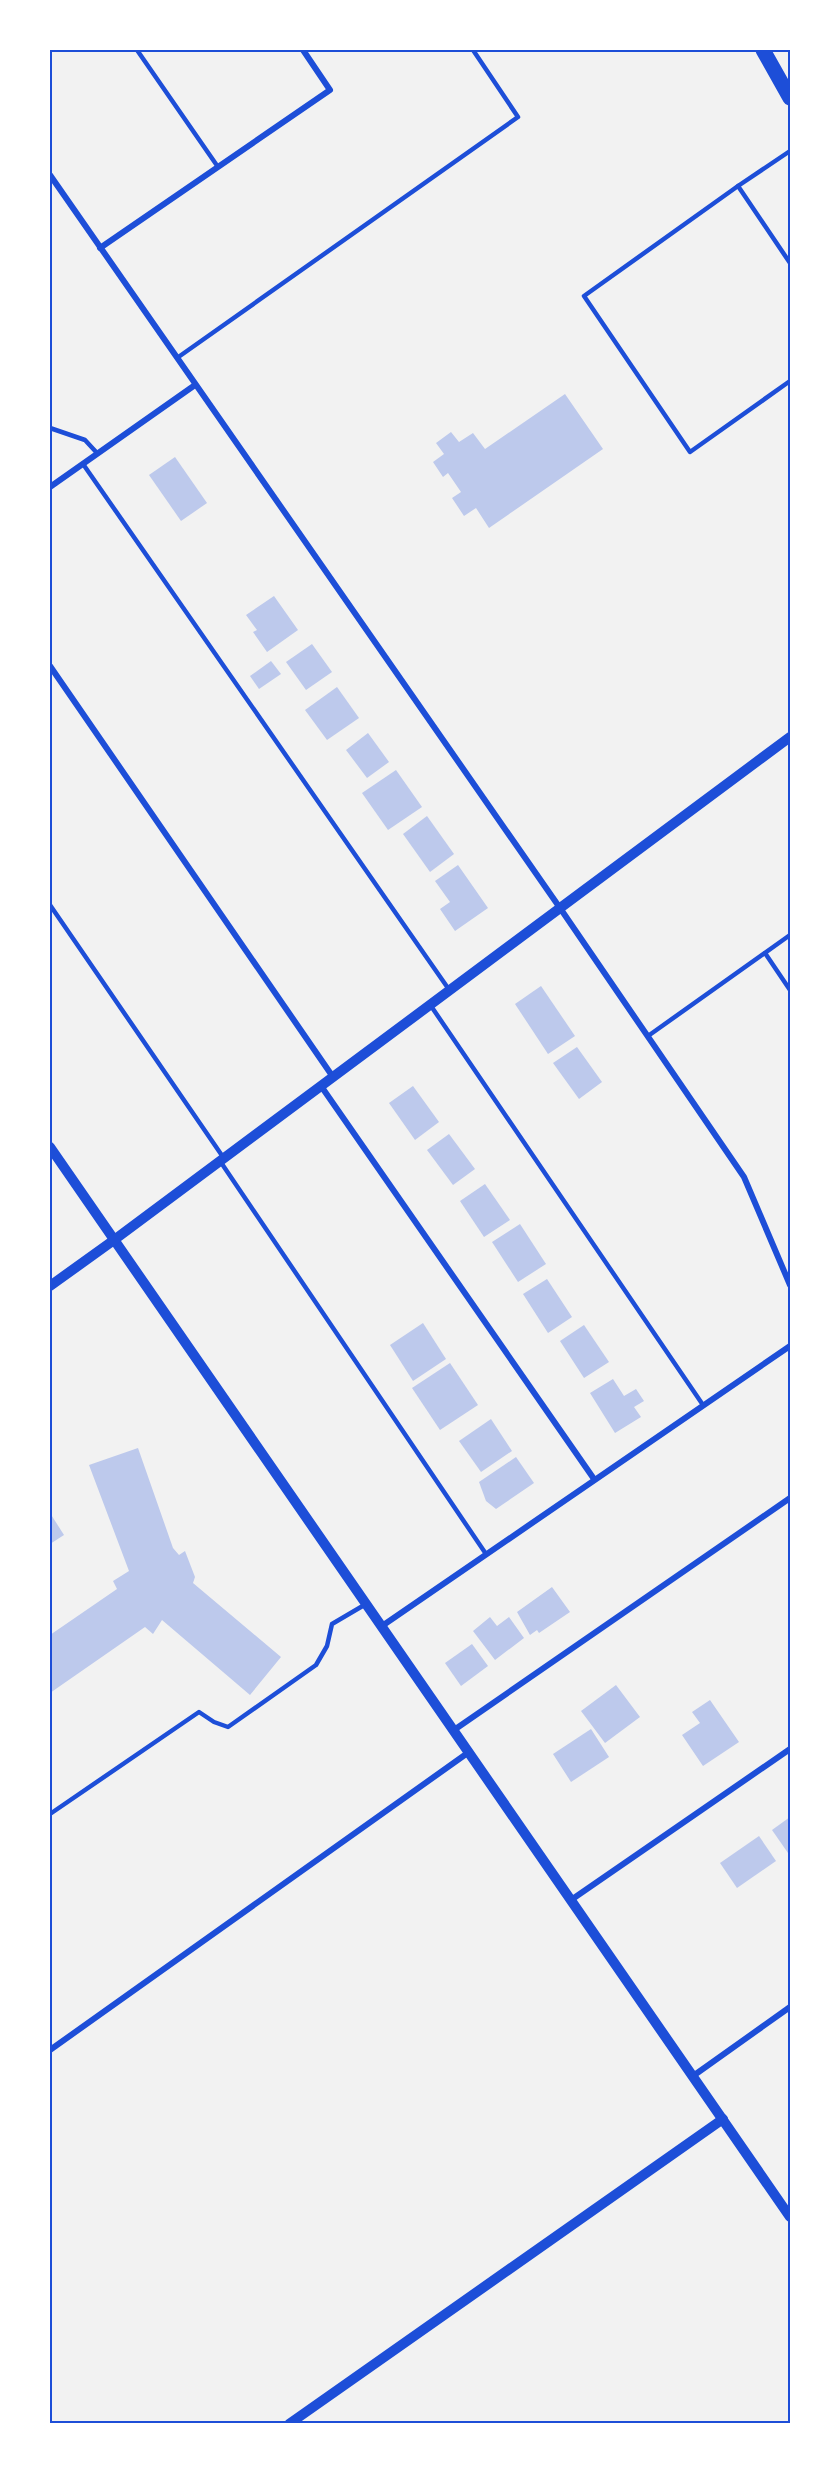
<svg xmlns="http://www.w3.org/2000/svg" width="840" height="2473" font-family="'IBM Plex Sans',sans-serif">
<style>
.building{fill:#bdc9ec}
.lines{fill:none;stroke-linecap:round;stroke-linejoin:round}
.service{stroke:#1d4ed8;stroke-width:4.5}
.minor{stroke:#1d4ed8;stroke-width:6}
.tertiary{stroke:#1d4ed8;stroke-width:10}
.primary{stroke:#1d4ed8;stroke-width:15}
.neatline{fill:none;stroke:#1d4ed8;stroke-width:2}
</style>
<rect width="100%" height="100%" fill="#f2f2f2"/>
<!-- building -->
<g class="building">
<polygon points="565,394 603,449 489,528 476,508 464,516 452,498 461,492 448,473 443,477 433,462 444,454 436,443 451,432 459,442 473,433 485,449"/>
<polygon points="175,457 207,503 181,521 149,475"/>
<polygon points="274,596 298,630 267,652 253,632 257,630 246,615"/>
<polygon points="312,644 332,672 306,690 286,662"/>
<polygon points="271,661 281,674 259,689 250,676"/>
<polygon points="337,687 359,718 327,740 305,710"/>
<polygon points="368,733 389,762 367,778 346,750"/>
<polygon points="396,770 422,807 388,830 362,793"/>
<polygon points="427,816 454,854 430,872 403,834"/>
<polygon points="458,865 488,908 455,931 440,909 450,902 435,881"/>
<polygon points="541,986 575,1036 548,1054 515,1004"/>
<polygon points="577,1047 602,1082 579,1099 553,1063"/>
<polygon points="413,1086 439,1122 415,1140 389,1103"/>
<polygon points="449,1134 475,1169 453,1185 427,1150"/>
<polygon points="485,1184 510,1220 484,1237 460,1201"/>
<polygon points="520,1224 546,1264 518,1282 492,1242"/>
<polygon points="547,1279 572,1317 548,1333 523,1294"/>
<polygon points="423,1323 446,1359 413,1381 390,1345"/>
<polygon points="584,1325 609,1362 584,1378 560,1341"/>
<polygon points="450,1363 478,1405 440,1430 412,1388"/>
<polygon points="613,1379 624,1396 636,1389 644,1401 634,1407 641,1417 615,1433 590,1393"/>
<polygon points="491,1419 512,1451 481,1472 459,1441"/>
<polygon points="138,1448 173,1548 179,1555 185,1551 195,1577 193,1583 281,1657 250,1695 162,1620 153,1634 145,1627 50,1693 50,1635 117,1589 113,1581 129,1571 89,1465"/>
<polygon points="516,1457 534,1483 496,1509 486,1501 479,1482"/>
<polygon points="50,1513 64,1535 50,1544"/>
<polygon points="552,1587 570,1612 539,1633 537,1630 530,1635 517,1612"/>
<polygon points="490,1617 497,1626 509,1617 524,1638 495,1660 473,1631"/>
<polygon points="472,1644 488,1666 461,1686 445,1663"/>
<polygon points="616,1685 640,1717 605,1743 581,1711"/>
<polygon points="710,1700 739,1742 703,1766 682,1735 700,1723 692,1712"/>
<polygon points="591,1729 609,1757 571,1782 553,1754"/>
<polygon points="790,1817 790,1852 788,1853 772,1830"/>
<polygon points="759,1836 776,1861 737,1888 720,1863"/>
</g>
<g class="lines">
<!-- service -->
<g class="service">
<polyline points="137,50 218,167"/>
<polyline points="790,151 738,186 790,263"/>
<polyline points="738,186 584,296 690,452 790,381"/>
<polyline points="177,358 518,117 473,50"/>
<polyline points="50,428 85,440 97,453"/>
<polyline points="83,464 450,991"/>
<polyline points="50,905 223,1157"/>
<polyline points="765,953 790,990"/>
<polyline points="431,1006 703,1405"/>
<polyline points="648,1036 790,935"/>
<polyline points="220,1161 486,1554"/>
<polyline points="50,1814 199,1712 214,1722 228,1727 316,1665 327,1646 332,1624 366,1604"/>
</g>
<!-- minor -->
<g class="minor">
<polyline points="50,175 560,908 744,1177 790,1285"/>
<polyline points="100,248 330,90 303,50"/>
<polyline points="50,487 195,385"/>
<polyline points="50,666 333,1077"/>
<polyline points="321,1086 594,1479"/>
<polyline points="382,1626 790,1346"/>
<polyline points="454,1730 790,1498"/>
<polyline points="571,1900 790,1749"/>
<polyline points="50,2050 469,1752"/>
<polyline points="693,2076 790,2007"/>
</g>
<!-- tertiary -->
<g class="tertiary">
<polyline points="50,1147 790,2217"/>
<polyline points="50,1286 114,1240 790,737"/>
<polyline points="289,2424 723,2119"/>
</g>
<!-- primary -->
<polyline class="primary" points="763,50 790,98"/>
</g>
<!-- border -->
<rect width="840" height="2473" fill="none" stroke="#ffffff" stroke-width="102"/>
<rect x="51" y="51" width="738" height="2371" class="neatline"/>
</svg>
